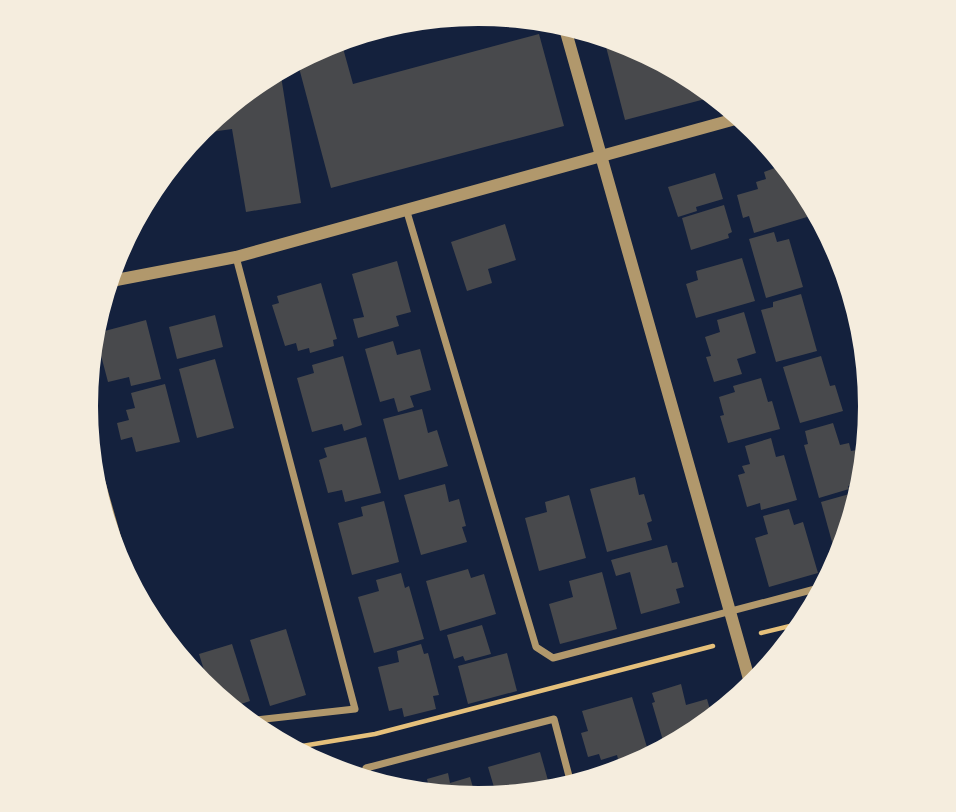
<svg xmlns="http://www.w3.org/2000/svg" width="956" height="812" font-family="Figtree,sans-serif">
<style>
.building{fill:#48494c}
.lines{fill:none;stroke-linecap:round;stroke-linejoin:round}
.path{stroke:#e5c07b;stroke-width:4.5}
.minor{stroke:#b1986c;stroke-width:7}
.tertiary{stroke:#b1986c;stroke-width:12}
</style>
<rect width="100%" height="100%" fill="#14213d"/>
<!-- building -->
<g class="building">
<polygon points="539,34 564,126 331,188 298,64 328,44 341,41 353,84"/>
<polygon points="604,39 628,44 709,98 625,120"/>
<polygon points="281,76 301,203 246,212 232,129 197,134 201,129"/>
<polygon points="780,166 802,200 807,217 754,233 749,216 743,218 737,195 758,189 756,182 766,179 764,172"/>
<polygon points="715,173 723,199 696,207 697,211 678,217 668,187"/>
<polygon points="724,205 732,232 728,234 729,238 691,250 682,218"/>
<polygon points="505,224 516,260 488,269 492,283 467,291 451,242"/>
<polygon points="774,232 777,242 789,239 803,287 766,298 749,239"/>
<polygon points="742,258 755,301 696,318 686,284 698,280 696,271"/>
<polygon points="397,261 411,312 396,316 399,326 358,338 353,319 364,317 352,274"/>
<polygon points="321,283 337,339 333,340 334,346 310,353 309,348 298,351 296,343 285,346 272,305 279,303 277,296"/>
<polygon points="801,294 817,351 776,362 761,310 773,307 773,302"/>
<polygon points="744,312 756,353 737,359 742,374 714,382 706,357 711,356 705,337 720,332 717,320"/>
<polygon points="215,315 223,347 177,359 169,327"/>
<polygon points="146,320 161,379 131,386 129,377 108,382 98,344 101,332"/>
<polygon points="393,341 397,355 420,349 431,390 410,396 414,407 398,412 394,398 380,402 365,349"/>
<polygon points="343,356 362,425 344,431 342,424 312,432 297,378 314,373 312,365"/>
<polygon points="821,356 830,386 835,385 843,411 800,423 783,367"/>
<polygon points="215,359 234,428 197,438 179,369"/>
<polygon points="761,378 768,402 772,401 780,429 728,443 720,416 724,415 719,397 735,392 733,386"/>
<polygon points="165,384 180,442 136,452 132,437 121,440 117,423 129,420 126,410 135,408 131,393"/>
<polygon points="422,409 428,433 437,430 448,466 399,480 383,419"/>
<polygon points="833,423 840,445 849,443 851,451 857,450 860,458 854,484 848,486 849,489 819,498 804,445 808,444 805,431"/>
<polygon points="366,437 381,493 345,502 342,490 328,493 319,460 327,457 324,448"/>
<polygon points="771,438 776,457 784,455 797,500 761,510 760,503 747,507 738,475 745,473 742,466 750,464 745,446"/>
<polygon points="635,477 639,495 644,494 652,521 647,523 652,540 607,552 590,489"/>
<polygon points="445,484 449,502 459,499 466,526 462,527 467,542 421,555 404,495"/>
<polygon points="853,493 840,556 837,560 821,502"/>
<polygon points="569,495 586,558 539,571 525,518 547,512 545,502"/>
<polygon points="384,501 399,562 352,575 338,523 363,516 361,507"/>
<polygon points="789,509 794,525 803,522 818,573 769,587 755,538 768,534 763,516"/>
<polygon points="667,545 672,563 677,562 684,587 676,589 680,603 641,614 630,572 616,576 611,560"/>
<polygon points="468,569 471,578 484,574 496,614 440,631 426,581"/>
<polygon points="602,572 617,629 560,644 549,604 573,597 569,581"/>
<polygon points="401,573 405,588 409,586 424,639 374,653 358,597 379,591 376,580"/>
<polygon points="482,625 491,654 465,661 463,656 454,659 447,635"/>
<polygon points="286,629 306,695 270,706 250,640"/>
<polygon points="232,644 250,701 235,706 210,689 199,654"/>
<polygon points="421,644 424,654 428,653 439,695 433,696 436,709 404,717 402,708 389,711 378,667 399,662 397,651"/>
<polygon points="507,653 517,691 468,704 458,666"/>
<polygon points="681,684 686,705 707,699 711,713 664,744 652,703 655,702 652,693"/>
<polygon points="632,697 649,754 619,763 617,755 601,760 599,754 588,757 581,733 588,731 582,711"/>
<polygon points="540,752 549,784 496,794 488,767"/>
<polygon points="448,773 450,783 470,777 476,798 429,788 427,779"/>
</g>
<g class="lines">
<!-- path -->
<g class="path">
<polyline points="761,633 794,625"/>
<polyline points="296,747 375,734 713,646"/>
</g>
<!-- minor -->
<g class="minor">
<polyline points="407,212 536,647 553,658 819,588"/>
<polyline points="833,246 851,310"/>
<polyline points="236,257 355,709 256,720"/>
<polyline points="101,479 128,574"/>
<polyline points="369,776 366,768 554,719 570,780"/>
</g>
<!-- tertiary -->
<g class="tertiary">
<polyline points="566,32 751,686"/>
<polyline points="111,281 236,257 739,118"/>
</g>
</g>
<!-- crop -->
<path d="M0 0H956V812H0ZM98 406a380 380 0 1 1 760 0a380 380 0 1 1-760 0Z" fill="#f5edde" fill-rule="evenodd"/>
</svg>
